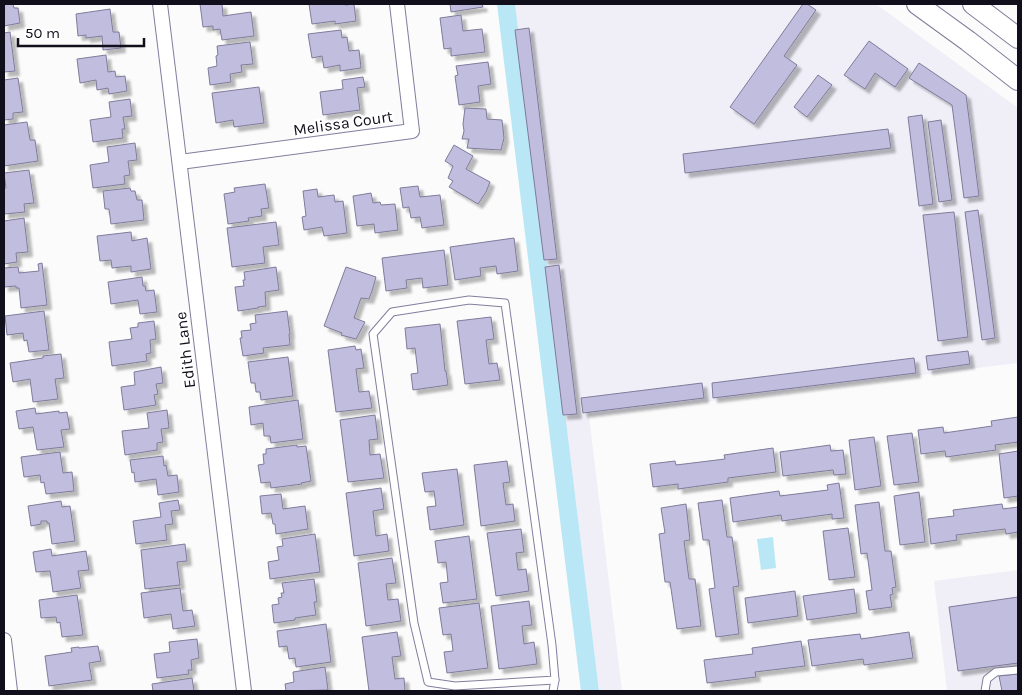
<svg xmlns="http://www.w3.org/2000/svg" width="1022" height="695" font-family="Karla,sans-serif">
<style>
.built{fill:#f0eff8}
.water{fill:#bae7f5}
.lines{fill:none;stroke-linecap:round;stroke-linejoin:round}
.canal{stroke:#bae7f5;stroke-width:18}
.building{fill:#c0bdde;stroke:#7f7b9a;filter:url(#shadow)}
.service-casing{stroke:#827e9d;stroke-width:9}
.minor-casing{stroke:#827e9d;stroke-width:16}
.secondary-casing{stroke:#827e9d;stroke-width:22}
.service{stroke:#fff;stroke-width:7}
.minor{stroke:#fff;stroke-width:14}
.secondary{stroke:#fff;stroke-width:20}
.labels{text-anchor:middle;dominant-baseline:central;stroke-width:4.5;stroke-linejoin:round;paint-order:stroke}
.street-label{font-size:16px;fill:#110f1b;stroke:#fff}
</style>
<defs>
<filter id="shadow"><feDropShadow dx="4.5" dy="4.5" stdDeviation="1" flood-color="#0004"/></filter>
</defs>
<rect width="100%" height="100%" fill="#fbfbfb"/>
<!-- built -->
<g class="built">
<polygon points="515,4 876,4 1018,108 1018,363 589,416 622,691 599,691"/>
<polygon points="1018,570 1018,691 947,691 934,581"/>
</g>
<!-- water -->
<polygon class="water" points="773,537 776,568 761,570 757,539"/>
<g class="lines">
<!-- canal -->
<polyline class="canal" points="506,4 590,691"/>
</g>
<!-- building -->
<g class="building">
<polygon points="4,4 13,4 14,8 18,8 20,23 4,26"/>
<polygon points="200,4 222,4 223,16 251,12 254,36 222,40 220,29 213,30 213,26 203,27"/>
<polygon points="309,4 345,4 345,5 354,4 356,21 335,24 335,21 312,24"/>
<polygon points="450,4 482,4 483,7 451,12"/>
<polygon points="803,4 807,4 816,10 784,56 797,65 754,124 730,107"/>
<polygon points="110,9 113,32 119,32 121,48 103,50 102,36 86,38 86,35 78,36 76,14"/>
<polygon points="461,15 463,31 482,29 485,52 451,56 451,48 444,49 440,18"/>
<polygon points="529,28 557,259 544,260 515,30"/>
<polygon points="341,30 342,38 347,37 349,51 359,50 361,68 340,71 340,65 324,68 322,56 312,58 308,34"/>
<polygon points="10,32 15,71 4,72 4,33"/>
<polygon points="869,41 908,69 895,87 875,73 865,89 844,75"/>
<polygon points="250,42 253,64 241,65 242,72 230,74 231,82 210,85 208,68 217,66 216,56 218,55 217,46"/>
<polygon points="106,55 108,72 115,71 116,77 125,76 127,91 109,94 108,88 97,90 96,80 80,83 77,59"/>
<polygon points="488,62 491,84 478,86 480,102 459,105 455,76 458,75 456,66"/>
<polygon points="919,63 966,95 979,196 964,198 952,105 909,78"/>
<polygon points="818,75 832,85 807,117 794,107"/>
<polygon points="363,77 365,87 357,88 360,110 323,115 320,92 343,89 342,80"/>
<polygon points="18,78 23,112 13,113 13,119 4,120 4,80"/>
<polygon points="259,87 264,123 234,127 233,120 216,123 212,93"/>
<polygon points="130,99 132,116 123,117 125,129 122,129 123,138 93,142 90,120 111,117 109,102"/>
<polygon points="465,108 486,109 487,119 502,120 504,138 501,150 467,148 469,139 462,139 464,131 463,124"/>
<polygon points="922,115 933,204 919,206 908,117"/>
<polygon points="941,120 952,200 939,202 928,122"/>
<polygon points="27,122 30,140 35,140 38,161 4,166 4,125"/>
<polygon points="888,129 891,148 685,173 683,154"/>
<polygon points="135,143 137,160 128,161 130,175 124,176 125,184 93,188 90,165 109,162 107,147"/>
<polygon points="454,145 473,156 466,169 490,182 486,192 478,204 449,187 453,181 448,178 453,166 445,161"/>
<polygon points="29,170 34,203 24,204 25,212 4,214 4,188 6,188 4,173"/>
<polygon points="265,184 269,208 261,209 262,216 248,218 249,221 228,224 224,194 235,192 234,188"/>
<polygon points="418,186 420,197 440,195 444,225 422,228 420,217 411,218 409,207 403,208 400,188"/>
<polygon points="130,188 131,191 135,191 137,200 142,200 144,220 111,224 109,209 105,209 103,191"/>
<polygon points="317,189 318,197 334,195 335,202 343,201 347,233 324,236 322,227 304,230 302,217 306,216 303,191"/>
<polygon points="371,193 373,203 380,202 381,205 395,204 398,230 375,233 374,224 357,226 353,196"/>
<polygon points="978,210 995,338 982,340 965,212"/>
<polygon points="954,212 968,337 938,341 923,215"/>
<polygon points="24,218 28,252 16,253 17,262 4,264 4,221"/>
<polygon points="276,222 279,245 263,247 265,263 232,267 227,228"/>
<polygon points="131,232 132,241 147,238 151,269 131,272 131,266 112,268 111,260 100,261 97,236"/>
<polygon points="514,238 518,271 497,274 496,266 480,268 481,276 455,280 450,247"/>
<polygon points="444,250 448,285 423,288 422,278 406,280 407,288 386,291 382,258"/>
<polygon points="42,263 47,305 21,308 19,288 16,288 16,286 4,287 4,268 18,267 19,273 39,271 38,264"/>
<polygon points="559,265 577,414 563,415 545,267"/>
<polygon points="276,267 279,290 265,292 266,306 258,307 258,308 238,311 235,287 244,286 243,280 245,280 244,272"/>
<polygon points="346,267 376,277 372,291 369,299 361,298 354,318 365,322 356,339 341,335 342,333 324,326"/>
<polygon points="142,277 143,286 145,286 146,291 154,290 157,312 140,314 138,300 111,304 108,282"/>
<polygon points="44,311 49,350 29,352 27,340 24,341 23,333 7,335 5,316"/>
<polygon points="287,311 290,334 289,334 290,345 263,348 264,353 243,356 240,338 242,338 241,331 251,330 250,324 256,323 255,315"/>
<polygon points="491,317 494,339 486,340 489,364 497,363 500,380 465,384 457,321"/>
<polygon points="154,321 156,339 150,340 151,353 146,354 147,361 112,366 109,342 132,339 130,328 138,327 138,323"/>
<polygon points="440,324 445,371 446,371 448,385 413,390 411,374 418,373 415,348 407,349 405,328"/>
<polygon points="355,346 356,350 361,349 364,368 356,369 359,392 369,391 372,408 336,412 328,350"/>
<polygon points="968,351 970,364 928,370 926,356"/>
<polygon points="61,354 64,378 55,379 58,399 33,402 30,379 13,382 10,363 43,358 43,356"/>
<polygon points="288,357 293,396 261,400 260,392 256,392 255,383 251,383 248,362"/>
<polygon points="914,358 916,373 713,398 712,383"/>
<polygon points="161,367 163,383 156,384 158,394 154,395 156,405 124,410 121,387 135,385 134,372"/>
<polygon points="702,383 704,398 583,413 581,398"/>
<polygon points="298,400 303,439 271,443 270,436 264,436 263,423 251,425 249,407"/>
<polygon points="35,408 36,414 59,411 59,413 67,412 70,429 61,430 64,447 37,450 33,427 19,429 16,411"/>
<polygon points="167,410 169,428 161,429 163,442 157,443 157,450 125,455 122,431 149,428 147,413"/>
<polygon points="375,415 378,439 369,440 370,455 380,454 384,478 348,482 340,420"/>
<polygon points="1018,417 1018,442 995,445 996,450 946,457 945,451 921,454 918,430 943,427 944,433 992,426 991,421"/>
<polygon points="912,433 919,482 894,485 887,436"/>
<polygon points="874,437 881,486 855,490 849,440"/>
<polygon points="297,445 297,447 306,446 311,481 301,483 302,484 271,488 270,482 261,483 258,465 264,464 263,454 266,454 266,449"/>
<polygon points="830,445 831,451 843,450 846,474 834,475 833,470 783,476 780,452"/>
<polygon points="773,448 776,472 728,478 728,482 678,489 678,484 653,487 650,464 675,461 676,465 725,459 724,455"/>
<polygon points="1018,451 1018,496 1004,498 999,454"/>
<polygon points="60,452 63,473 72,472 74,491 46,494 44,482 41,483 40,475 24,477 21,457"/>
<polygon points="163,456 164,466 166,465 168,476 177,475 179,492 158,495 156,479 135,482 134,472 132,473 130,460"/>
<polygon points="507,461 510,482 503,483 506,505 513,504 515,521 481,526 474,465"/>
<polygon points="457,469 464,525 430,530 427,507 436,506 434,491 425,492 422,473"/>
<polygon points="839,483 844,518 832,519 832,514 782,521 781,515 733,522 730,498 779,491 780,496 828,490 827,485"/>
<polygon points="381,488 384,509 373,511 376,536 387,534 389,551 354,556 346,493"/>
<polygon points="919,492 925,542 900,545 894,496"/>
<polygon points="281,494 283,509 305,506 308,529 276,534 275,524 273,524 271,513 262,514 260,496"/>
<polygon points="178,500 180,510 171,511 173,524 165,525 167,540 136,544 133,521 161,517 159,503"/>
<polygon points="722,500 727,537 732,537 739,586 733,587 739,634 716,637 709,589 715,588 709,540 703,540 698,503"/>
<polygon points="61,501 62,507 70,506 75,541 52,544 49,523 47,523 47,521 41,521 41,524 31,526 28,506"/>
<polygon points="879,502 885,551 891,551 896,587 892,588 893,594 890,595 892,607 869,610 866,591 872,590 867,553 861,554 855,505"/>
<polygon points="686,504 690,540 684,541 689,579 695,579 701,626 677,629 670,582 665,582 659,534 665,533 661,508"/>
<polygon points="1002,504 1003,509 1018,507 1018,532 1006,534 1005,529 956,535 957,540 931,544 928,519 954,516 953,510"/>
<polygon points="848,528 855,577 829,580 823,531"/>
<polygon points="521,529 524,552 516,553 518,570 526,569 529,591 496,596 487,533"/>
<polygon points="315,534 320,572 270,579 268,562 279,560 277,547 283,546 282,539"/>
<polygon points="469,536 477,599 443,603 440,583 448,582 446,562 438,563 435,541"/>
<polygon points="185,544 187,561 177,562 180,585 145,589 141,550"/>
<polygon points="51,549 52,556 86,551 89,570 78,571 81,588 53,592 50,571 36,572 33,552"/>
<polygon points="392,558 396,583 386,584 388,600 398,599 401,621 366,626 358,563"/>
<polygon points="314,579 317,602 314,602 316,615 295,618 295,620 274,623 272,605 279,604 278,598 282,597 281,593 284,593 282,583"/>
<polygon points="180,588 183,611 192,610 195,626 173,629 171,614 144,618 141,593"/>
<polygon points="854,589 857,613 807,620 803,596"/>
<polygon points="795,591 798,616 748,623 745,598"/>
<polygon points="77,595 83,635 62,637 60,622 57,623 56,617 41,618 39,600"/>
<polygon points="1018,597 1018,663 958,671 949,607"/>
<polygon points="529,601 532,625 522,626 524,644 534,642 537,664 499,669 491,606"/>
<polygon points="479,603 488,668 447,673 444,652 453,651 451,634 443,635 439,608"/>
<polygon points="326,624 331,662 296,667 295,658 289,659 287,646 279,647 277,631"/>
<polygon points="397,632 401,656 392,657 395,679 404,678 405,691 369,691 362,637"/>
<polygon points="909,632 913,658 864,665 863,659 812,666 808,640 860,634 861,639"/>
<polygon points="197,639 199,658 191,660 192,670 188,670 189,674 157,678 154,654 170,652 169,642"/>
<polygon points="801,641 805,666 755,672 756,677 707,683 704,660 753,654 752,648"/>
<polygon points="98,646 101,661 89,663 92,680 49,686 45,656 72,652 71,648 79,647 79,648"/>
<polygon points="325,667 328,690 286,691 285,684 294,682 293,672"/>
<polygon points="1018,674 1018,691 1002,691 999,676"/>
<polygon points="192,678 194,691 153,691 152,684"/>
</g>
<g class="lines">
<defs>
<g id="service">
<polygon points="469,300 505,303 552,645 555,680 455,686 428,682 414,623 373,334 392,312"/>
<polyline points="553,691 555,680"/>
<polyline points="985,691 987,679 996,672 1018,670"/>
</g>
<g id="minor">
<polyline points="160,4 244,691"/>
<polyline points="180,162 412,131 397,4"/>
<polyline points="4,640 10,691"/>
</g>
<g id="secondary">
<polyline points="917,4 968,41 1018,80"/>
<polyline points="973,4 1018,38"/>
</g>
</defs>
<!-- service casing -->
<use href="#service" class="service-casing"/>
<!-- minor casing -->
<use href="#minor" class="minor-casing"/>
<!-- secondary casing -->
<use href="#secondary" class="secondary-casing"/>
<!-- service -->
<use href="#service" class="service"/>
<!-- minor -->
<use href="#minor" class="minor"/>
<!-- secondary -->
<use href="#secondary" class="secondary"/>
</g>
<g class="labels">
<!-- street labels -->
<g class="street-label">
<text transform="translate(343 123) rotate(-8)">Melissa Court</text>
<text transform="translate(185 350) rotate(-97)">Edith Lane</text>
</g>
</g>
<!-- border -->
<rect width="1022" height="695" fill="none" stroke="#110f1b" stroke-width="10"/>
<!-- scale -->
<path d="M18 38v8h126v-8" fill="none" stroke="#110f1b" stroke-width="2.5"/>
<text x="25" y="38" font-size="15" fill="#110f1b" stroke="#ffffff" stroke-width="4" paint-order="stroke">50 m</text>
</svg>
